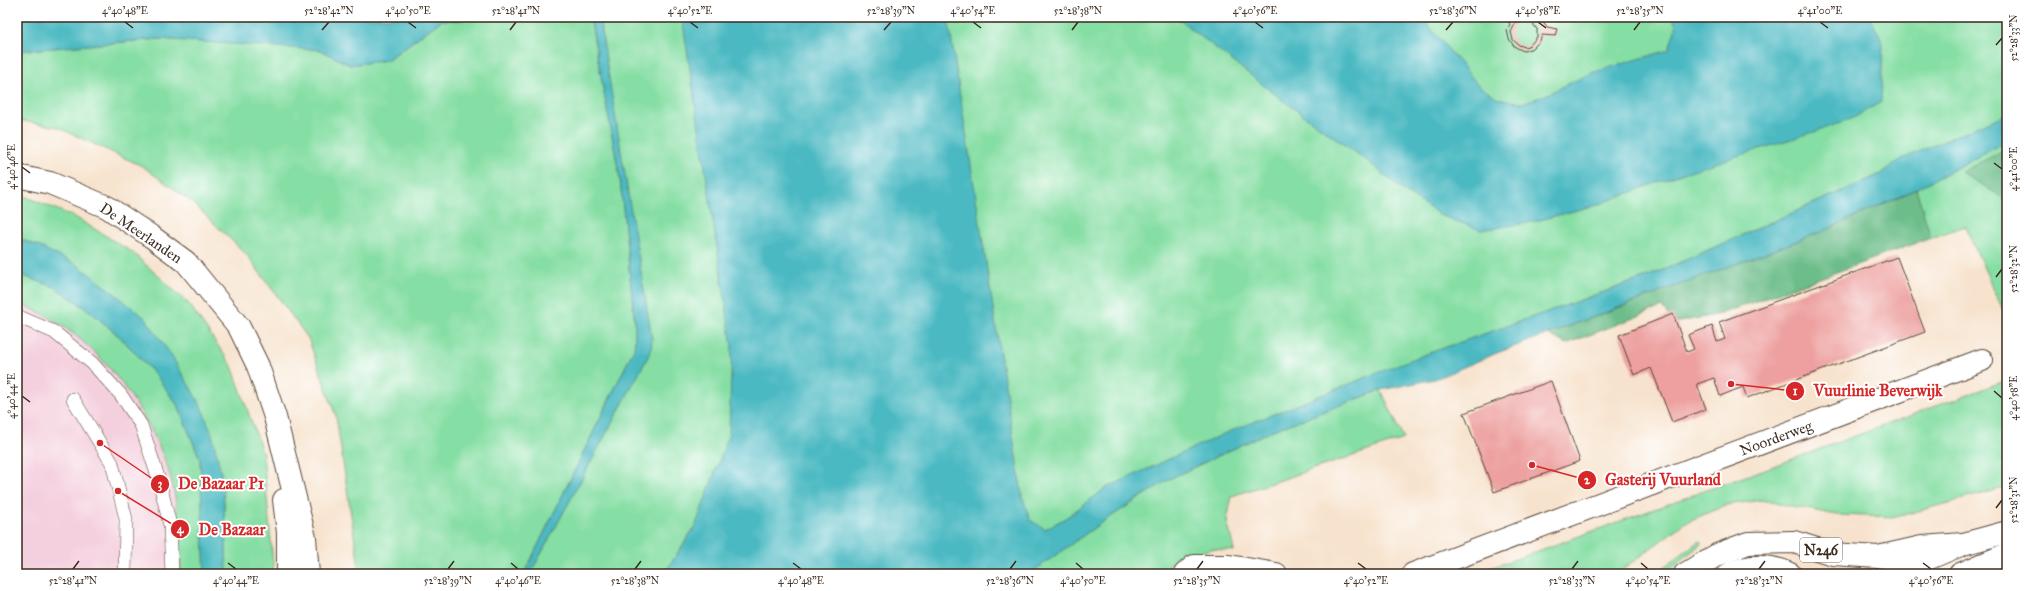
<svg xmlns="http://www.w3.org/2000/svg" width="2024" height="591" font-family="'IM FELL Great Primer',serif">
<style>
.built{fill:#f4cfdd}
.green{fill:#85dea3;stroke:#608460}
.forest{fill:#6cbd89;stroke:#547454}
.water{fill:#4bb9c2;stroke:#437270}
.building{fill:#eda09f}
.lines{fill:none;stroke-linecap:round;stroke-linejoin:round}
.lane-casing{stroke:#574638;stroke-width:14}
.street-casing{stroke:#574638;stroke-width:24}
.secondary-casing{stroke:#574638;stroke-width:24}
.primary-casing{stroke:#574638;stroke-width:24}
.lane{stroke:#fff;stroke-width:13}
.street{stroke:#fff;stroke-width:22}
.secondary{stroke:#fff;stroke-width:22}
.primary{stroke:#fff;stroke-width:22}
.ticks{fill:none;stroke:#3b2a1e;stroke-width:1.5}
.labels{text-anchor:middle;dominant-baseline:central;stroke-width:4;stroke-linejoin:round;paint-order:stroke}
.shield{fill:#fff;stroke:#766a62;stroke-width:1}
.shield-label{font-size:14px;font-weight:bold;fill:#3b2a1e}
.street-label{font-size:15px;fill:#3b2a1e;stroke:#fff}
.leader{fill:none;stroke:#d62828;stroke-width:1.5}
.callout-dot{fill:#d62828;stroke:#fff;stroke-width:1.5}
.mark-label{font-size:12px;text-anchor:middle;font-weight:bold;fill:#fff}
.callout-label{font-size:16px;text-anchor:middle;font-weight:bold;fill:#d62828;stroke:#fff;stroke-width:4;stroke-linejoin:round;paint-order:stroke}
.neatline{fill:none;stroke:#3b2a1e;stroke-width:1.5}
.ticks-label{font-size:10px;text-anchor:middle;fill:#3b2a1e}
</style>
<rect width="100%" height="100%" fill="#fff"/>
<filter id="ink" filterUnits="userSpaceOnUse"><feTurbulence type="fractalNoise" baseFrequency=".025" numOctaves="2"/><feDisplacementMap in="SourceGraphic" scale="8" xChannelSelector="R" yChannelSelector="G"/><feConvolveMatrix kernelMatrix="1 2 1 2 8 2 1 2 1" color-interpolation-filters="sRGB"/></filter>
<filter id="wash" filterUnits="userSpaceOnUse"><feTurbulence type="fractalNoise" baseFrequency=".012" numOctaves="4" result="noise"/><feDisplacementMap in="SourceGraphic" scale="16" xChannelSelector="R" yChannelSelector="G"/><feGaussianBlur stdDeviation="0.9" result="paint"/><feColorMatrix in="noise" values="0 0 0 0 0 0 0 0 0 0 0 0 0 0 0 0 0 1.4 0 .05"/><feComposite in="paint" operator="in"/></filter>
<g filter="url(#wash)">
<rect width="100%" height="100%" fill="#f7e3cd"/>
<!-- built -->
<polygon class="built" points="17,268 82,276 220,574 17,574"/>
<!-- green -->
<g class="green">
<polygon points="470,17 590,17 620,179 635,325 635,347 524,574 360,574 336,416 308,338 247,255 192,202 142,166 57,127 17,120 17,51 159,39 320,50 350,65 387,60 442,20 461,20"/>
<polygon points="599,17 2007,17 2007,120 1885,172 1647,277 1583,299 1106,488 1066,518 1045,529 693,529 664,574 530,574 651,351"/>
<polygon points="2007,141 2007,319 1965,226 1931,238 1916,189"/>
<polygon points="17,193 75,217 132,252 189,304 232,366 263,454 274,574 227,574 223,482 146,319 77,265 38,246 17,238"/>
<path d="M 17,274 L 55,287 L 91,312 L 120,337 L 156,375 L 178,406 L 200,459 L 205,574 L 181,574 C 179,540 179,498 167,466 C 143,399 87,326 17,303 Z"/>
<polygon points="2007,380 2007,487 1896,517 1837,515 1761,500 1726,505 1684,523 1617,574 1474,574 1779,464"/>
<polygon points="1381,390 1404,439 1232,496 1227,520 1234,551 1212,549 1176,559 1163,574 1029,574 1098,525 1169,479 1273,430"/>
<polygon points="1699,541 1702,543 1665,574 1655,574"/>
</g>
<!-- forest -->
<g class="forest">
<polygon points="2007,149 2007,206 2005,199 1961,172"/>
<polygon points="1916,189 1931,238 1720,314 1674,323 1662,307 1566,344 1548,334 1824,231"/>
</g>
<!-- water -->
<g class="water">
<polygon points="17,17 470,17 461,20 442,20 387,60 350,65 320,50 159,39 17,51"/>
<polygon points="590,17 599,17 652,339 651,351 530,574 524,574 635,347 635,325 620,179"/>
<polygon points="682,17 948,17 1022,495 1030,520 1045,529 1066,518 1106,488 1226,433 1412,359 1647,277 1881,174 1902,159 2007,114 2007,141 1916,189 1824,231 1497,353 1435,379 1381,390 1273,430 1169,479 1098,525 1029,574 664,574 695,527 729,434 732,346"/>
<polygon points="1176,17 1421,17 1480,87 1498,98 1521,103 1541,97 1591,73 1669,50 1676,27 1673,17 1870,17 1883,43 1881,102 1855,117 1820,130 1671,177 1597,205 1528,223 1481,230 1442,216 1405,192 1370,163 1281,99"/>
<polygon points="17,238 38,246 77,265 109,289 146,319 171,355 200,404 212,434 223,482 227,574 205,574 200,459 178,406 156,375 120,337 91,312 55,287 17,274"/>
</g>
<g id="blocks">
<!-- building -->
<g class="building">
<polygon points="1504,17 1528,17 1527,20 1515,24 1511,32 1513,40 1519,45 1525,47 1530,45 1537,37 1537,29 1531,22 1533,18 1530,17 1540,17 1547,27 1557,29 1555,36 1542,35 1540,41 1533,48 1524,51 1519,49 1514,46 1509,39 1507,30 1510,24"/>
<polygon points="1897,257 1925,332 1747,398 1743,387 1720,396 1714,378 1697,384 1706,409 1672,422 1651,368 1634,375 1619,335 1673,314 1687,352 1694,349 1688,335 1712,326 1717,342 1725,339 1719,322"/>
<polygon points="1551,381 1580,461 1494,492 1464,413"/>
</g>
</g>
</g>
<g filter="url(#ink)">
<use href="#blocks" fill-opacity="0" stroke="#574638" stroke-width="1"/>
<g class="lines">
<defs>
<g id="lane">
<polyline points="17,316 54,332 92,363 121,395 141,425 159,480 170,525 172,574"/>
<polyline points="73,399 112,463 126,519 125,574"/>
</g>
<g id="street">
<polyline points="1185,574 1194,566 1229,566 1276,574"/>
<polyline points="1413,574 1982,360"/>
</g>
<g id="secondary">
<polyline points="17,176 50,183 107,207 152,237 186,262 239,327 258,366 275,417 305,538 308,574"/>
<polyline points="284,500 288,533 288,574"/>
</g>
<g id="primary">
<polyline points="1685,574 1717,555 1748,543 1794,542 1833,554 1878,557 1922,547 1963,544"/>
<path d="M 1729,574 C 1747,564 1772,565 1790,574"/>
<polyline points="1891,574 1963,544 2007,532"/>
<polyline points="1960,574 2007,554"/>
</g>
</defs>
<!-- lane casing -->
<use href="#lane" class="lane-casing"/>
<!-- street casing -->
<use href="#street" class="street-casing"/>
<!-- secondary casing -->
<use href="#secondary" class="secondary-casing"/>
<!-- primary casing -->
<use href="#primary" class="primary-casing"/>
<!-- lane -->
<use href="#lane" class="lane"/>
<!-- street -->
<use href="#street" class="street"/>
<!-- secondary -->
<use href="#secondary" class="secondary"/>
<!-- primary -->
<use href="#primary" class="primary"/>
</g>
</g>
<!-- ticks -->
<path class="ticks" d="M 125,22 L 133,28M 408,22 L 416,28M 690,22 L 698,28M 973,22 L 981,28M 1255,22 L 1263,28M 1538,22 L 1546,28M 1820,22 L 1828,28M 322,30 L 329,22M 510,30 L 516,22M 884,30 L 891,22M 1072,30 L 1078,22M 1446,30 L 1453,22M 1634,30 L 1640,22M 1996,45 L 2002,38M 1994,163 L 2002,169M 22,167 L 30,173M 1996,277 L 2002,269M 1994,391 L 2002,398M 22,396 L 30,402M 1996,508 L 2002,500M 228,563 L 236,569M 511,563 L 518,569M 793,563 L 801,569M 1076,563 L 1083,569M 1358,563 L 1366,569M 1641,563 L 1648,569M 1923,563 L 1931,569M 73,569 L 79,561M 448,569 L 454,561M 635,569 L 641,561M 1010,569 L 1016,561M 1197,569 L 1203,561M 1572,569 L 1578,561M 1759,569 L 1765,561"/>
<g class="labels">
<!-- shield labels -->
<rect class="shield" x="1800" y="538" width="42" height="24" rx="3"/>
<g class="shield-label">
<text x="1821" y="550">N246</text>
</g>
<!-- street labels -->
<g class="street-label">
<text transform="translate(141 233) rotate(34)">De Meerlanden</text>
<text transform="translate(1776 438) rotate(-20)">Noorderweg</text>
</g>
</g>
<!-- callouts -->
<path class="leader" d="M1731 384L1795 391M1532 465L1587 480M100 443L160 484M118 491L180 529"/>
<g class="callout-dot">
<circle cx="1731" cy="384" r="4"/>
<circle cx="1532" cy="465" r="4"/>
<circle cx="100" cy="443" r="4"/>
<circle cx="118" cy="491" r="4"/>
<circle cx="1795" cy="391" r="10"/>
<circle cx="1587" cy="480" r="10"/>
<circle cx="160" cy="484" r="10"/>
<circle cx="180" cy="529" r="10"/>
</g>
<g class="mark-label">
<text x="1795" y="395">1</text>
<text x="1587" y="484">2</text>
<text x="160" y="488">3</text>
<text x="180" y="533">4</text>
</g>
<g class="callout-label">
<text x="1878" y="396">Vuurlinie Beverwijk</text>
<text x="1663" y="485">Gasterij Vuurland</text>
<text x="221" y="489">De Bazaar P1</text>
<text x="232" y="535">De Bazaar</text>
</g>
<!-- margin -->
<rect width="2024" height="591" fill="none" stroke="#fff" stroke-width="44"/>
<rect x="22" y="22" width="1980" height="547" class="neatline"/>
<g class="ticks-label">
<text x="125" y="14">4°40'48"E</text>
<text x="329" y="14">52°28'42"N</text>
<text x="408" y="14">4°40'50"E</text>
<text x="516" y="14">52°28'41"N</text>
<text x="690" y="14">4°40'52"E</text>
<text x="891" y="14">52°28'39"N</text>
<text x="973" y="14">4°40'54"E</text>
<text x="1078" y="14">52°28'38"N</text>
<text x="1255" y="14">4°40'56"E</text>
<text x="1453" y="14">52°28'36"N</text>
<text x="1538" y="14">4°40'58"E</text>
<text x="1640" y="14">52°28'35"N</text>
<text x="1820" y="14">4°41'00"E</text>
<text transform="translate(2013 38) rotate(-90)" y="4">52°28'33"N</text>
<text transform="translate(11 167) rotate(-90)" y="4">4°40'46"E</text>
<text transform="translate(2013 169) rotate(-90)" y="4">4°41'00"E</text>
<text transform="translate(2013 269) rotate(-90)" y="4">52°28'32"N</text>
<text transform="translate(11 396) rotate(-90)" y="4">4°40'44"E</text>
<text transform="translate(2013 398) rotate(-90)" y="4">4°40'58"E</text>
<text transform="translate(2013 500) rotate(-90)" y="4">52°28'31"N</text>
<text x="73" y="584">52°28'41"N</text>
<text x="236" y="584">4°40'44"E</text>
<text x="448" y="584">52°28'39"N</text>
<text x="518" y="584">4°40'46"E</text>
<text x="635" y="584">52°28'38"N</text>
<text x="801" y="584">4°40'48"E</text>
<text x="1010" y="584">52°28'36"N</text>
<text x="1083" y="584">4°40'50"E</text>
<text x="1197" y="584">52°28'35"N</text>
<text x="1366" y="584">4°40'52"E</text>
<text x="1572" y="584">52°28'33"N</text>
<text x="1648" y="584">4°40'54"E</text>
<text x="1759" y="584">52°28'32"N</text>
<text x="1931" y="584">4°40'56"E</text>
</g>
</svg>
